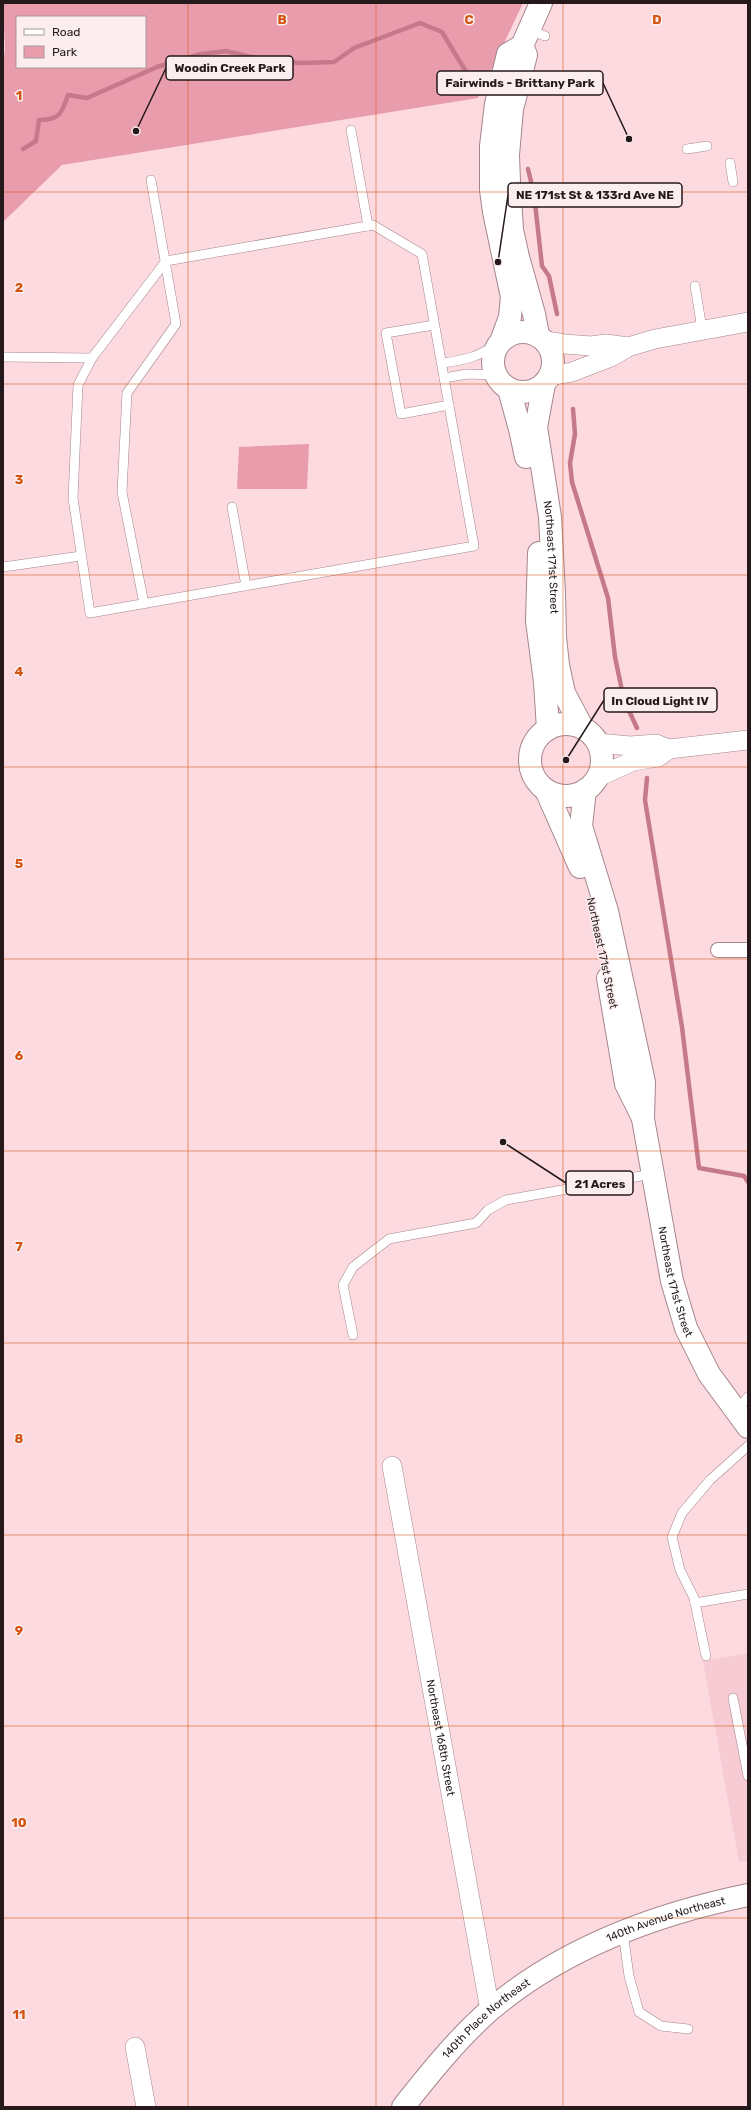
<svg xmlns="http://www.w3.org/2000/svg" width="751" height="2110" font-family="Rubik,sans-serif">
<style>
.built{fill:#f6cbd3}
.green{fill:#e99cac;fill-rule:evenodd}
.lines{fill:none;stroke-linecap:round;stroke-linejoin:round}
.stream{stroke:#c6798a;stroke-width:4.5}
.service-casing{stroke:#a5858b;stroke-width:10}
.pedestrian-casing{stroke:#a5858b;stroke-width:16}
.minor-casing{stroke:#a5858b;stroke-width:20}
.secondary-casing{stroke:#a5858b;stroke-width:24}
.service{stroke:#fff;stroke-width:9}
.pedestrian{stroke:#fff;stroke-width:14}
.minor{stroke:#fff;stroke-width:19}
.secondary{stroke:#fff;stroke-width:22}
.grid{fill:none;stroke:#d4530e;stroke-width:1;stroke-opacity:0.55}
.labels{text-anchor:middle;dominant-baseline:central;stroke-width:3;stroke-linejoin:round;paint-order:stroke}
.street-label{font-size:11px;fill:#25191b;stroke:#fcedef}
.grid-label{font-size:13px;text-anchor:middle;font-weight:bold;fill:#d4530e;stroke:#fcedef;stroke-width:3;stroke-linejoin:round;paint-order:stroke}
.leader{fill:none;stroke:#25191b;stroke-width:1.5}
.callout-dot{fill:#25191b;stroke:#fcedef;stroke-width:1.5}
.callout{fill:#fcedef;stroke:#25191b;stroke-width:1.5}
.callout-label{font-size:12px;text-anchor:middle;font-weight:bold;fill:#25191b}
</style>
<rect width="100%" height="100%" fill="#fddae0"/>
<!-- built -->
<polygon class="built" points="748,1653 748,1861 739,1862 703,1661"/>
<!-- green -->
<g class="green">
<path d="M 3,3 L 523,3 L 478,98 L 62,165 L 3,222 L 3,62 L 5,50 ZM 17,17 L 145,17 L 145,67 L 17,67 Z"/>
<polygon points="309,444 307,489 237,489 239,447"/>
</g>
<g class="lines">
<!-- stream -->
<g class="stream">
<path d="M 23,149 L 36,141 L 39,120 C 60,120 62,113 68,95 L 87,98 L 157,67 L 201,54 L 226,51 L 260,59 L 300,63 L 334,62 L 354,48 L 420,23 L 442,32 L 471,80"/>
<polyline points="528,169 534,194 542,266 549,276 557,314"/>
<polyline points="573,409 575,434 570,463 572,482 608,598 615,657 624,700 637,728"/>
<polyline points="647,778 645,800 682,1027 699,1168 744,1176 748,1182"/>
</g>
<defs>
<g id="service">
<polyline points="529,30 545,36"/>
<polyline points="351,130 368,226"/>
<polyline points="687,149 707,146"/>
<polyline points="730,163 733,182"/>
<polygon points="373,225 422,254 474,546 90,613 73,498 78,385 92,358 166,261"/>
<polyline points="695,286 702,329"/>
<polyline points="434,325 386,333 401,414 449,405"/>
<polyline points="3,357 92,358"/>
<path d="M 442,363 C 466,360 478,357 499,343"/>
<polyline points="444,378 467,374 496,375"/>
<polyline points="232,507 246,586"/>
<polyline points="3,567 81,556"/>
<polyline points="144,604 122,492 127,393 176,324 151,180"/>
<polyline points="353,1335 343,1285 353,1267 389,1239 476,1223 488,1210 506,1200 652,1174"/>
<polyline points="736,1411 748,1397"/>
<polyline points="695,1603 748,1594"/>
<polyline points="706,1656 694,1598 680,1570 672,1537 682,1513 710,1480 748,1446"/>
<polyline points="733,1698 748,1776"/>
<polyline points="623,1932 629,1976 639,2012 661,2026 688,2029"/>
</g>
<polyline id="pedestrian" points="718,950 748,950"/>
<g id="minor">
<polyline points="545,341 565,344 591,346 606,344 628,347"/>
<polyline points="550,376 572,372 611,357 628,347 655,339 748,322"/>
<polyline points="598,743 630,746 656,744 669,749 748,740"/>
<polyline points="598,777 633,761 658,757 669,749"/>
<path id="s1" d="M 392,1466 L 490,2010"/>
<polyline points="135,2047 146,2107"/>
</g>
<g id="secondary">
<polyline points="522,46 526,55 512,109 508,155 509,182 512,230 518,257 534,314 538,335"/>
<polyline points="522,46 541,3"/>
<circle cx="523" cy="362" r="30"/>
<polyline points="502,339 510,317 512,297 494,212 491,190 491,146 496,104 508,54 522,46"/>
<path id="s2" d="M 544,384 L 536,427 L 550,517 L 554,593 L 555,637 L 558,665 L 564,693 L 582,727"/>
<polyline points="509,389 520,429 526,457"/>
<polyline points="539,553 537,621 545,682 548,729"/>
<circle cx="566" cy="760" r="36"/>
<polyline points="546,790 580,867"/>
<path id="s3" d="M 585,790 L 581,826 L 607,911 L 644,1082 L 643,1119 L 672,1281 L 686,1328 L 709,1374 L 748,1427"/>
<polyline points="608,978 626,1084 642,1116"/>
<path id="s4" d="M 403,2107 C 430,2073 458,2038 490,2010 C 563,1948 656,1914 748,1895"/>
</g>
</defs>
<!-- service casing -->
<use href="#service" class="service-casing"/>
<!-- pedestrian casing -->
<use href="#pedestrian" class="pedestrian-casing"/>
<!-- minor casing -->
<use href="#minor" class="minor-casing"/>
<!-- secondary casing -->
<use href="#secondary" class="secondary-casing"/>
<!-- service -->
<use href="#service" class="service"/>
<!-- pedestrian -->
<use href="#pedestrian" class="pedestrian"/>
<!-- minor -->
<use href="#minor" class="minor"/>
<!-- secondary -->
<use href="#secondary" class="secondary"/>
</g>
<!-- grid -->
<path class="grid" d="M 188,3 L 188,2107M 376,3 L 376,2107M 563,3 L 563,2107M 3,192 L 748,192M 3,384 L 748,384M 3,575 L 748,575M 3,767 L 748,767M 3,959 L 748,959M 3,1151 L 748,1151M 3,1343 L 748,1343M 3,1535 L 748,1535M 3,1726 L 748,1726M 3,1918 L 748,1918"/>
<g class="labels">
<!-- street labels -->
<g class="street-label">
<text stroke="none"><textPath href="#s2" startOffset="175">Northeast 171st Street</textPath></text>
<text transform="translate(602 953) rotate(78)">Northeast 171st Street</text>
<text stroke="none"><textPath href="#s3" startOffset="503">Northeast 171st Street</textPath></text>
<text stroke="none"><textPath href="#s1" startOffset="276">Northeast 168th Street</textPath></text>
<text stroke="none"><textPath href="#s4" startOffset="330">140th Avenue Northeast</textPath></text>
<text stroke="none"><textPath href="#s4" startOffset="122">140th Place Northeast</textPath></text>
</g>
</g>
<g class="grid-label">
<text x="282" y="24">B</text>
<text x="469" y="24">C</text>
<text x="657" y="24">D</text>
<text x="19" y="100">1</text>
<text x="19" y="292">2</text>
<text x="19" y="484">3</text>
<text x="19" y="676">4</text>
<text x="19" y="868">5</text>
<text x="19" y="1060">6</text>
<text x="19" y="1251">7</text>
<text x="19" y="1443">8</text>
<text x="19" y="1635">9</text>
<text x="19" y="1827">10</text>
<text x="19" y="2019">11</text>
</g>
<!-- callouts -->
<path class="leader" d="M136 131L166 68M629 139L603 83M498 262L508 195M566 760L604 700M503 1142L566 1183"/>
<g class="callout-dot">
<circle cx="136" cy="131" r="4"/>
<circle cx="629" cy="139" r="4"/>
<circle cx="498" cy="262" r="4"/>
<circle cx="566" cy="760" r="4"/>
<circle cx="503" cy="1142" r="4"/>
</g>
<g class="callout">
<rect x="166" y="56" width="127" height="24" rx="4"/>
<rect x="437" y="71" width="166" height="24" rx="4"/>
<rect x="508" y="183" width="174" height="24" rx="4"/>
<rect x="604" y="688" width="113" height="24" rx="4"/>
<rect x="566" y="1171" width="67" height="24" rx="4"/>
</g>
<g class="callout-label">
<text x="230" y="72">Woodin Creek Park</text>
<text x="520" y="87">Fairwinds - Brittany Park</text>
<text x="595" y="199">NE 171st St &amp; 133rd Ave NE</text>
<text x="660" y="705">In Cloud Light IV</text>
<text x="600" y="1188">21 Acres</text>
</g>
<!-- border -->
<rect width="751" height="2110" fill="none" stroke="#25191b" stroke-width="8"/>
<!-- legend -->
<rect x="16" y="16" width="130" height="52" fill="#fcedef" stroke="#a6989a"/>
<rect x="24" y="29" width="20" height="6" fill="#ffffff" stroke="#a6989a"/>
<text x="52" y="36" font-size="12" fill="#25191b">Road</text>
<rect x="24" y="46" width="20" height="12" fill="#e99cac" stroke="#a6989a"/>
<text x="52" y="56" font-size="12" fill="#25191b">Park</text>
</svg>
